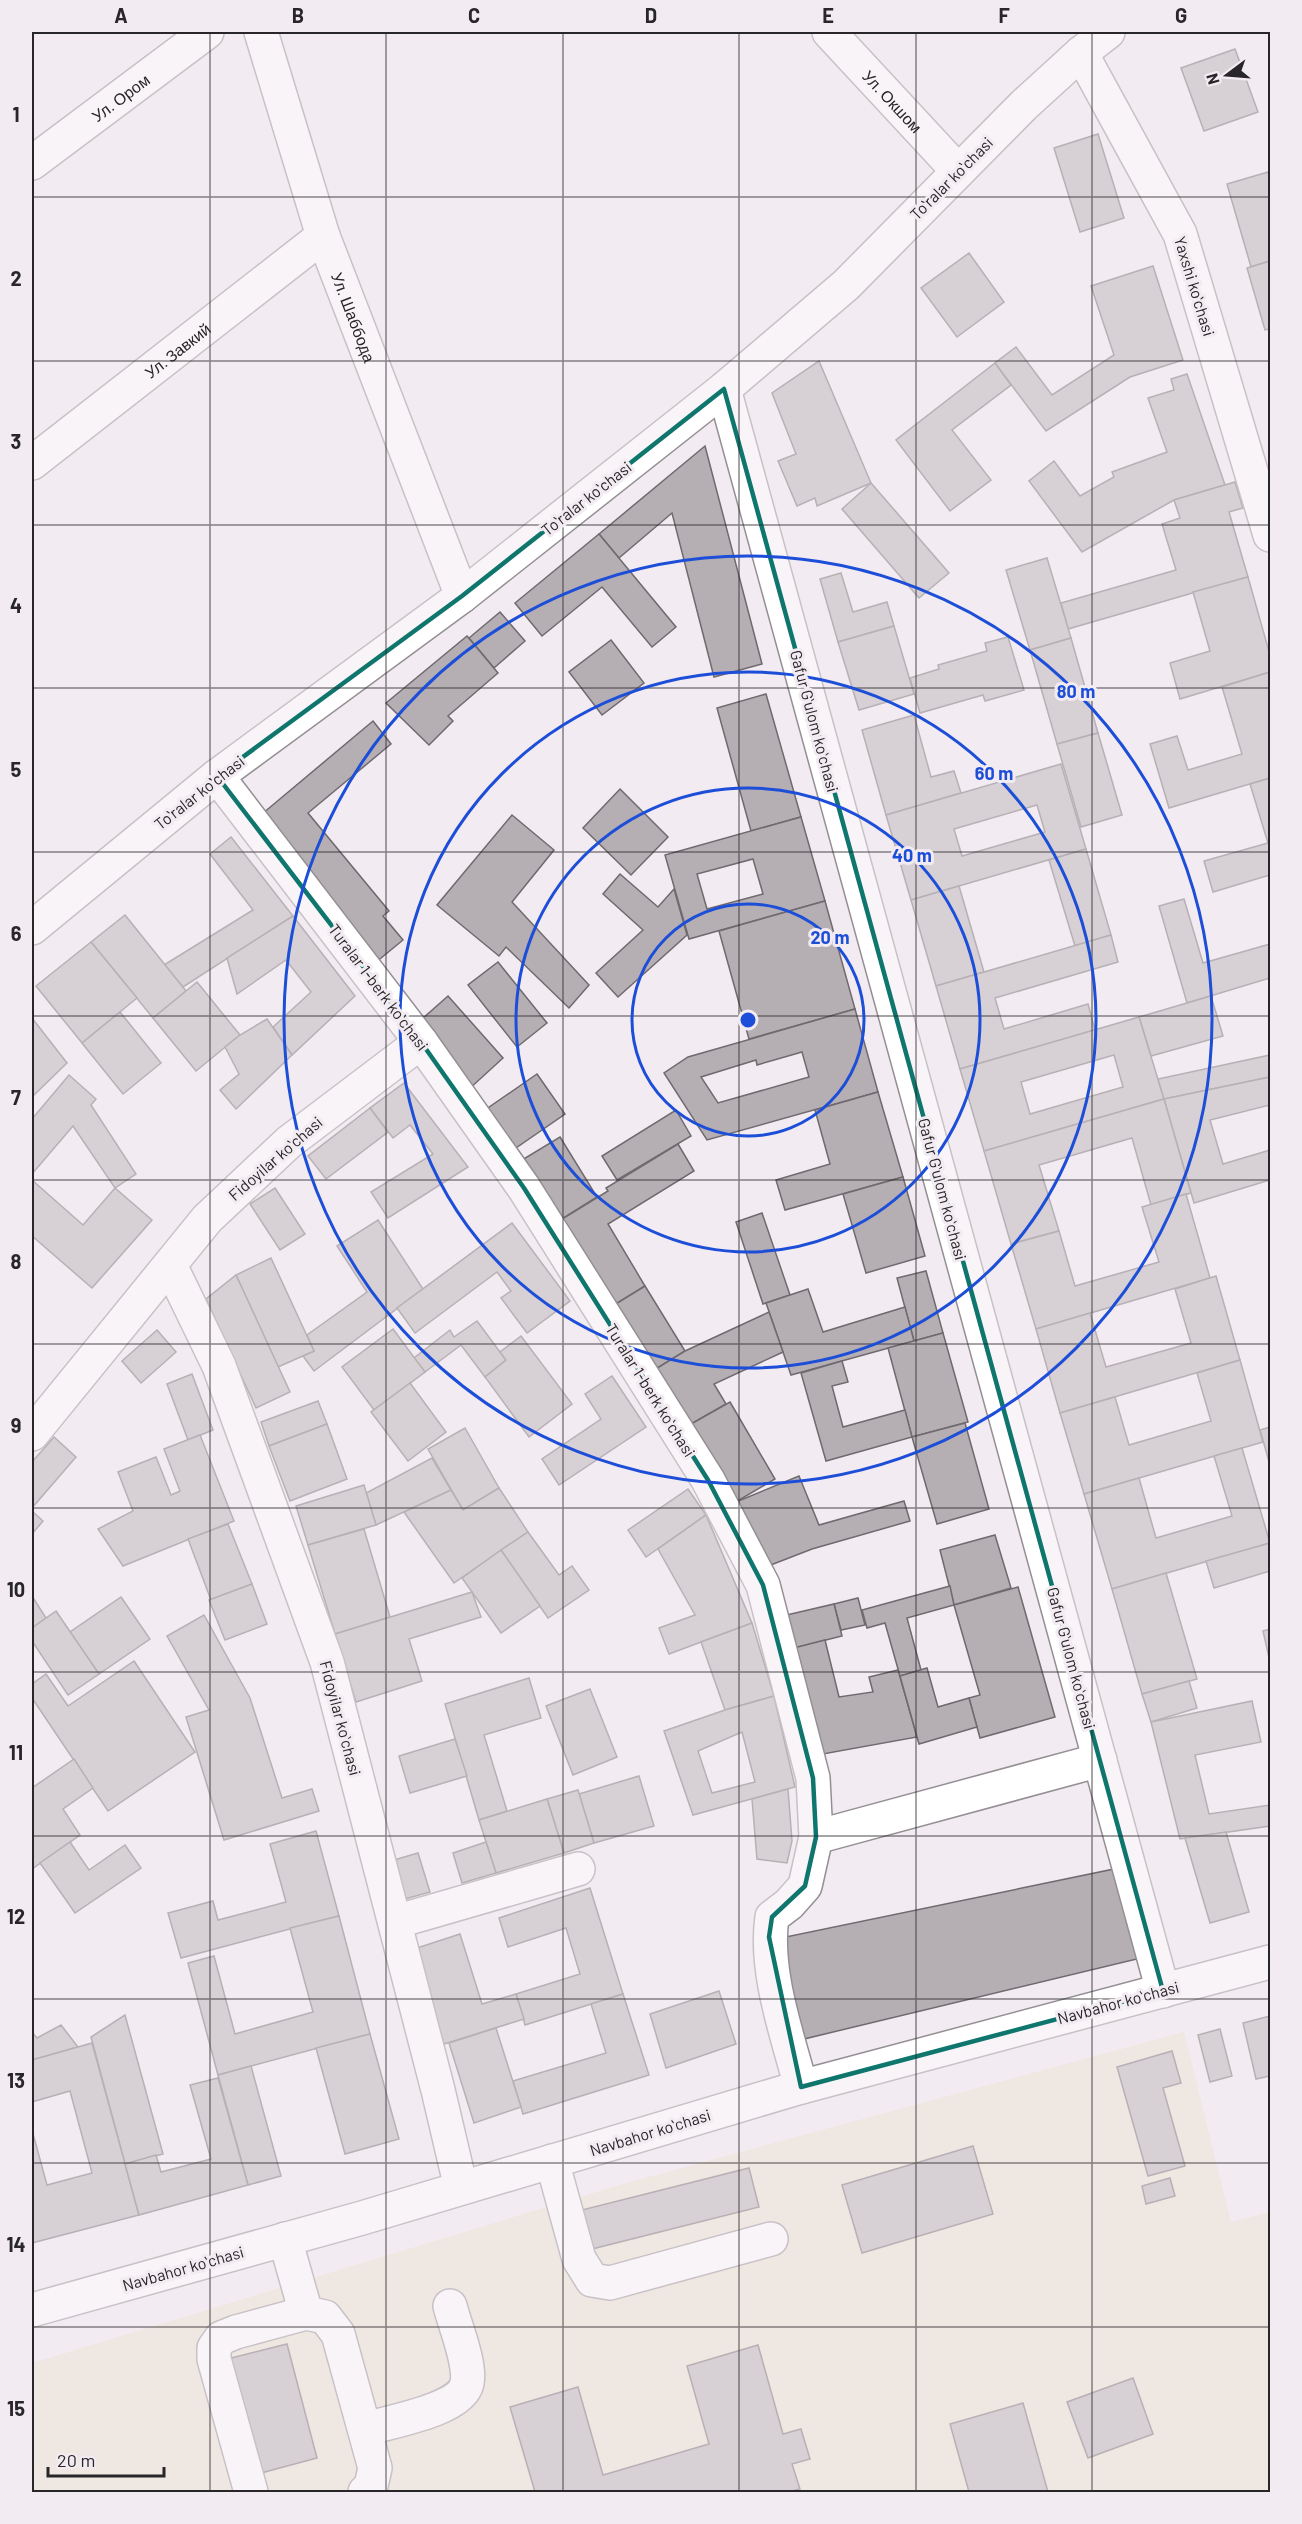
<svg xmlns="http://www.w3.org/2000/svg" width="1302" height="2524" font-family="Barlow,sans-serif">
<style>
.medical{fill:#ece3ce}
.building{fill:#b5afb4;stroke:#6f6a6f;stroke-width:1.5;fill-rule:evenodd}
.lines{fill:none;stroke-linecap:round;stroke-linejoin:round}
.minor-casing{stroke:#958f94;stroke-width:36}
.major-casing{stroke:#958f94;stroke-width:36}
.minor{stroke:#fff;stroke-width:33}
.major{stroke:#fff;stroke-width:33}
.marked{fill:none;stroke:#0f766e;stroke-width:4.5;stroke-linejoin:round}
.grid{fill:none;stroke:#282628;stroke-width:1.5;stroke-opacity:0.55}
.ring{fill:none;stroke:#1d4ed8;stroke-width:3}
.labels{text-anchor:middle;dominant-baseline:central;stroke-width:6;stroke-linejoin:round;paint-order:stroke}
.street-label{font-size:16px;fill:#282628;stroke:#f2ebf1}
.centre{fill:#1d4ed8;stroke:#f2ebf1;stroke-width:3}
.ring-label{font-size:18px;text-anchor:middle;font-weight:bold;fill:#1d4ed8;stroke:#f2ebf1;stroke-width:6;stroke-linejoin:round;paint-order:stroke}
.neatline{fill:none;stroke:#282628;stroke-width:2}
.grid-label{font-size:20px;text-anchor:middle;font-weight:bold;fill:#282628}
</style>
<rect width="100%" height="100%" fill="#f2ebf1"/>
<!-- medical -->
<polygon class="medical" points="1184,2032 1231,2222 1270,2212 1270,2492 32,2492 32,2363 623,2184"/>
<!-- building -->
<g class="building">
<polygon points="1235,49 1258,112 1204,131 1181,68"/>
<polygon points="1098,134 1124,218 1080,232 1054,148"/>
<polygon points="1268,172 1270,180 1270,261 1251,267 1227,184"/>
<polygon points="969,253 1004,302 957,337 921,288"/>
<polygon points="1270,261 1270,329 1265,330 1247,268"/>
<polygon points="1153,266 1183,360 1130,377 1046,431 995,363 1016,347 1052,395 1114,355 1091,286"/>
<polygon points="819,361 871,483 817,506 815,498 797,506 778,461 796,454 772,393"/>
<polygon points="995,363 1011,385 952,430 991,480 950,511 896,440"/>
<polygon points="1187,374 1225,485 1174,500 1082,552 1029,481 1054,461 1080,496 1114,477 1112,472 1167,452 1148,398 1174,390 1171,379"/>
<polygon points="705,446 762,664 714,677 672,513 619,558 599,534"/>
<polygon points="1235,482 1243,508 1229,512 1248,577 1068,629 1061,603 1176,570 1162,524 1180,518 1174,500"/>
<polygon points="871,483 949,573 919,598 842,509"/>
<polygon points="599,534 676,627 652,647 602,587 542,636 515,603"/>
<polygon points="1047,558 1071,638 1030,650 1006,570"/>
<polygon points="841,573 853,612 887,602 894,626 838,642 820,579"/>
<polygon points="1248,577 1270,655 1270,672 1180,699 1170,663 1210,651 1193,592"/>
<polygon points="500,612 525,641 494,668 469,638"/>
<polygon points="894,626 914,694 859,710 838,642"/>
<polygon points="467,636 498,673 448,716 453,721 429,745 386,703"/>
<polygon points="1008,637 1024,690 985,701 983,695 920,713 910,678 939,669 938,665 987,651 985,643"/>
<polygon points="1071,638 1098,733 1057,744 1030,650"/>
<polygon points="611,640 644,683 602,715 569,672"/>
<polygon points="1270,672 1270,778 1169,808 1150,744 1177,736 1188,770 1242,754 1222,687"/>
<polygon points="766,694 801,817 751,831 717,708"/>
<polygon points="914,715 931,777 954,771 961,793 886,815 862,730"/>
<polygon points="373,721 391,744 308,813 389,911 383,916 403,940 375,963 256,819"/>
<polygon points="1098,733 1122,815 1081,827 1057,744"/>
<path d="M 1061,764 L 1086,849 L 911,900 L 886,815 ZM 1037,805 L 1045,832 L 962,856 L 954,829 Z"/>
<polygon points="1270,778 1270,875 1213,892 1204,861 1268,843 1250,784"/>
<polygon points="620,789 668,837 631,875 583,828"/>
<polygon points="512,815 554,850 512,902 589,985 569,1008 506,947 499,956 437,905"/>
<path d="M 801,817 L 825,901 L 689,939 L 665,855 ZM 753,859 L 763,894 L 707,909 L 697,874 Z"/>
<polygon points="231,837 293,916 183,987 164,965 253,910 210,854"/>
<polygon points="1086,849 1111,935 1075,946 1049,860"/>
<polygon points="620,874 658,907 674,889 687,935 618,997 596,973 643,930 603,894"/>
<polygon points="959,886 984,972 936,986 911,900"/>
<polygon points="1184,899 1203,963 1270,944 1270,978 1187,1003 1159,906"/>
<polygon points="825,901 855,1009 749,1039 719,931"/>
<polygon points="125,915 186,991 153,1018 91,942"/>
<polygon points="293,916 355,996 292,1055 273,1027 311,992 286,960 237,994 227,958"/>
<polygon points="1111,935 1118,962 995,998 1004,1029 1088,1004 1095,1030 960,1069 936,986"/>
<polygon points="91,942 137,998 82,1043 36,986"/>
<polygon points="498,962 547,1023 517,1047 468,985"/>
<polygon points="197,982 240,1035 196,1071 153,1018"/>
<polygon points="448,996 503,1058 468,1090 413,1027"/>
<polygon points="1211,996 1223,1036 1151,1056 1139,1017"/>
<path d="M 855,1009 L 878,1092 L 707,1140 L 664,1073 L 688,1057 ZM 802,1052 L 809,1077 L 718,1103 L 701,1077 L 756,1060 L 757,1065 Z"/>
<polygon points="120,1012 161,1063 123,1094 82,1043"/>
<path d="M 1139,1017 L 1164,1099 L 984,1151 L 960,1069 ZM 1114,1055 L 1123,1087 L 1030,1114 L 1021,1082 Z"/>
<polygon points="32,1018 67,1063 33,1096 32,1094"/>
<polygon points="267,1019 292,1055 236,1109 220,1090 239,1074 225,1047 240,1035"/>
<polygon points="1270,1055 1270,1077 1164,1099 1158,1079"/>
<polygon points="537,1074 565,1114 513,1150 485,1110"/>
<polygon points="69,1075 96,1099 91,1105 136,1174 115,1188 73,1126 32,1174 32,1119"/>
<polygon points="1270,1077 1270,1105 1210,1120 1223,1164 1270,1150 1270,1180 1194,1203 1164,1099"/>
<polygon points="404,1083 468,1167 388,1218 371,1192 433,1154 410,1125 393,1138 370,1108"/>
<polygon points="878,1092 903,1177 785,1210 776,1180 830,1164 815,1110"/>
<polygon points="1164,1099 1191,1193 1151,1205 1132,1138 1039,1165 1059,1231 1011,1244 984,1151"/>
<polygon points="370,1108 388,1132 326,1179 308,1156"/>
<polygon points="676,1110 691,1136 617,1180 602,1156"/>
<polygon points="560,1137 597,1197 554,1224 517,1163"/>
<polygon points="678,1144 694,1171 608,1224 645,1286 606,1310 554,1224 608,1191 606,1188"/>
<polygon points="903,1177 925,1256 866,1273 843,1194"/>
<polygon points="32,1180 83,1225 115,1188 152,1220 92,1288 32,1236"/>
<polygon points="275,1188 305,1234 280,1250 250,1204"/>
<polygon points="1186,1194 1210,1278 1036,1329 1011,1244 1059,1231 1075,1286 1159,1262 1142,1207"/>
<polygon points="762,1213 790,1295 763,1304 736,1222"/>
<polygon points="378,1220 423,1289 314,1371 303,1356 314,1351 307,1335 367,1292 337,1246"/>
<polygon points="512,1223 570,1301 527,1333 501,1298 511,1291 497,1272 415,1333 397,1308"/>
<polygon points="271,1258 314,1351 278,1367 236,1275"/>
<polygon points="926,1271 943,1333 914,1341 897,1278"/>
<polygon points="236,1275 290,1392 256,1408 206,1299"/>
<polygon points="1216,1276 1240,1360 1060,1413 1036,1329 1090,1313 1106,1367 1191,1343 1175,1289"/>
<polygon points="645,1286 685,1351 646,1375 606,1310"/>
<polygon points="808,1289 823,1332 905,1307 914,1341 791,1375 766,1303"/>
<polygon points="769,1312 783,1352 714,1384 726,1404 684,1428 646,1375 685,1351"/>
<polygon points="477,1321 506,1360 485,1377 461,1345 425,1372 414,1358 450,1330 454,1337"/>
<polygon points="393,1329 425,1372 374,1410 342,1367"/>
<polygon points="157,1330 176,1352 141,1383 122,1361"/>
<polygon points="943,1333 968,1422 912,1437 888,1348"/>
<polygon points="521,1336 572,1404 529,1437 485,1377 506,1360 500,1352"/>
<polygon points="1240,1360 1263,1442 1084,1494 1060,1413 1115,1397 1129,1445 1211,1421 1197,1373"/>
<polygon points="842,1361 848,1382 832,1386 843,1427 905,1410 912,1437 826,1461 801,1373"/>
<polygon points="192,1374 213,1430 188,1440 167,1384"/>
<polygon points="612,1376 646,1427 559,1485 542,1459 601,1419 585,1394"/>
<polygon points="410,1383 446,1432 408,1461 371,1412"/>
<polygon points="318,1401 327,1424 269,1446 261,1422"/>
<polygon points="730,1402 775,1479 729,1506 684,1428"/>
<polygon points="965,1423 989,1509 937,1524 912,1437"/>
<polygon points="327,1424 347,1479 290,1501 269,1446"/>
<polygon points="1270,1427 1270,1465 1260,1430"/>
<polygon points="465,1428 499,1488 463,1510 428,1449"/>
<polygon points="200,1435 234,1521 123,1566 98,1529 133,1511 118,1472 156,1457 171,1495 180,1491 164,1449"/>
<polygon points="54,1437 76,1457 32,1508 32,1462"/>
<polygon points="1242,1448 1270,1543 1112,1589 1084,1494 1139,1478 1156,1538 1232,1516 1214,1456"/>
<polygon points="432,1458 451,1490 376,1525 366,1493"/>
<polygon points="799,1476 819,1525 904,1501 910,1521 812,1549 763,1568 736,1502"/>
<polygon points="364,1485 376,1525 308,1545 296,1506"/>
<polygon points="499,1488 528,1532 454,1583 404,1512 451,1490 463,1510"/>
<polygon points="688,1489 706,1515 646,1557 628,1530"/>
<polygon points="32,1511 43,1521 32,1534"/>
<polygon points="706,1515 752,1623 669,1654 659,1628 695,1615 658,1549"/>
<polygon points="228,1524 252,1584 211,1600 188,1539"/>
<polygon points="364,1529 390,1617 335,1634 308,1545"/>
<polygon points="528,1532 559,1575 572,1566 589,1590 548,1618 501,1550"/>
<polygon points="995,1535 1011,1588 954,1605 940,1550"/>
<polygon points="1270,1543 1270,1571 1214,1588 1206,1561"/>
<polygon points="501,1550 540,1606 501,1633 462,1578"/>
<polygon points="1166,1573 1197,1679 1142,1694 1112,1589"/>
<polygon points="252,1584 267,1624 225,1640 209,1600"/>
<polygon points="950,1586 954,1605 907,1618 921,1670 900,1676 885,1623 867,1628 862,1610"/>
<polygon points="1018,1587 1055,1717 980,1738 969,1698 980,1695 954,1605"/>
<polygon points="472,1592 481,1617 409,1639 422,1681 356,1702 335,1634"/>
<polygon points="32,1596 46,1618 32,1628"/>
<polygon points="121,1597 150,1639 99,1674 70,1632"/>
<polygon points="858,1598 865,1625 841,1630 834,1604"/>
<polygon points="834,1604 842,1636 786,1650 778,1617"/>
<polygon points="56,1611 99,1674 68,1695 32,1641 32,1628"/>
<polygon points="204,1615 250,1698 282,1798 312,1789 319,1811 224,1840 186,1717 209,1710 167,1636"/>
<polygon points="752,1623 774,1696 725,1710 701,1642"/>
<polygon points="1270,1629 1270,1662 1263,1631"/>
<polygon points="825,1640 839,1697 873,1692 869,1677 898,1670 917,1737 812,1756 786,1650"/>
<polygon points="134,1661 195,1752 108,1811 32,1698 32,1684 46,1674 68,1706"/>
<polygon points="927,1668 938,1707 969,1698 977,1727 919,1744 900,1676"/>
<polygon points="529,1678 541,1718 484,1735 507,1811 479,1820 445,1704"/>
<polygon points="1189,1681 1197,1708 1151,1722 1142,1694"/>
<polygon points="590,1689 617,1757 573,1775 546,1706"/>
<path d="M 774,1696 L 795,1787 L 693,1815 L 664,1731 L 725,1710 ZM 742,1732 L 755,1782 L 712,1793 L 698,1751 Z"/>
<polygon points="1252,1701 1261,1742 1195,1755 1209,1814 1270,1805 1270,1826 1180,1839 1151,1722"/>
<polygon points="455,1739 467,1776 410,1793 399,1756"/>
<polygon points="74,1759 93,1788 63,1809 80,1835 32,1869 32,1788"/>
<polygon points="639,1776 654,1826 594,1843 579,1794"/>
<polygon points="788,1789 792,1841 787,1863 757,1859 752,1799"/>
<polygon points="578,1790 594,1843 564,1853 547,1799"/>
<polygon points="547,1799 564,1853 496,1873 479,1820"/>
<polygon points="316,1831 339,1916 181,1958 168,1913 213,1901 218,1920 286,1902 270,1844"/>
<polygon points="1226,1832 1249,1912 1210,1923 1185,1838"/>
<polygon points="70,1842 89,1870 125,1845 141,1868 75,1913 40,1863"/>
<polygon points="486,1842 496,1873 462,1883 453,1853"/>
<polygon points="418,1853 430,1892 405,1899 394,1860"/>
<polygon points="1119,1868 1141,1958 804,2039 776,1939"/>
<polygon points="590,1888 623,1994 525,2025 516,1994 580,1974 566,1928 508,1947 499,1918"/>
<polygon points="339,1916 370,2034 218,2075 188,1963 214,1956 235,2034 313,2012 290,1928"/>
<polygon points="460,1934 482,2004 516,1994 524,2019 444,2044 414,1949"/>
<polygon points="719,1991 736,2044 666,2068 650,2014"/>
<polygon points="623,1994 649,2075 523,2114 513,2081 606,2053 591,2004"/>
<polygon points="125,2015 163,2154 125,2164 91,2037"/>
<polygon points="1270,2016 1270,2076 1256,2079 1243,2023"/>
<polygon points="61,2025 78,2047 32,2060 32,2032 37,2038"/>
<polygon points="496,2028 521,2107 474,2123 449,2043"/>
<polygon points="1220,2029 1232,2076 1210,2082 1198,2035"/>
<polygon points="370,2034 399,2139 345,2154 316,2048"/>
<polygon points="92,2043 139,2215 32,2243 32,2130 47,2185 92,2173 70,2091 32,2102 32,2060"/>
<polygon points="1172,2051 1181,2083 1163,2088 1185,2166 1148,2176 1117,2067"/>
<polygon points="251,2066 281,2176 248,2185 218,2075"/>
<polygon points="218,2078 248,2185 139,2215 125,2164 156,2155 161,2172 211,2159 190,2085"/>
<polygon points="973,2146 993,2214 862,2253 842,2185"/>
<polygon points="749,2168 759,2207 588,2250 578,2211"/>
<polygon points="1170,2178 1175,2196 1146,2204 1142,2186"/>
<polygon points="287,2344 317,2458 261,2473 231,2358"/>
<polygon points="758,2345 783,2434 801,2429 810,2459 792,2464 800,2489 788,2492 535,2492 510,2407 578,2387 603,2475 709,2444 687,2366"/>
<polygon points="1133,2378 1153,2434 1088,2458 1067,2402"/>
<polygon points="1023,2403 1048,2492 969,2492 950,2424"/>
</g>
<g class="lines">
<defs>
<g id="minor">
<path id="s1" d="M 261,32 L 323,236 L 462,596"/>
<path id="s2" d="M 829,32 L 958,171"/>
<polyline points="1081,53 1180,234 1270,535"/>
<path id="s3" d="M 32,163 L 207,32"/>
<polyline points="724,389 1163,1991"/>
<path id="s4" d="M 32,463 L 323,236"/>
<path d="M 217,776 L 421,1042 L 524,1188 L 708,1480 L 763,1585 L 813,1778 L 816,1837 L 805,1886 L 789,1904 L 772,1917 C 764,1971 787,2034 801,2087"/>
<polyline points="170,1265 219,1366 327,1662 438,2090 461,2188"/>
<polyline points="32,1434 207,1219 289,1142 421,1042"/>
<polyline points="816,1837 1100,1760"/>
<polyline points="395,1922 578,1869"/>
<polyline points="552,2161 579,2259 592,2280 610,2283 771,2239"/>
<polyline points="285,2239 306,2313"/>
<polyline points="32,2310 362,2218 801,2087 1270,1962"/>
<path d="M 365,2429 C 388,2422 462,2410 467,2383 C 471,2363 455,2326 450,2306"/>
<polyline points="251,2492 214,2359 214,2348 221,2338 236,2332 306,2313 325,2317 338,2334 375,2468 371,2486 365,2492"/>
</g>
<polyline id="major" points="32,928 217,776 462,596 724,389 846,285 1024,105 1081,53 1108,32"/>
</defs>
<!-- minor casing -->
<use href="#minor" class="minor-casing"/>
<!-- major casing -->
<use href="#major" class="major-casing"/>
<!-- minor -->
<use href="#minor" class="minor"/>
<!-- major -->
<use href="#major" class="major"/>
</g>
<!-- marked area -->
<path d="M0 0H1302V2524H0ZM 724,389 L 1163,1991 L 801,2087 L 769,1937 L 772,1917 L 805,1886 L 816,1837 L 813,1778 L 763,1585 L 708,1480 L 524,1188 L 421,1042 L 217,776 L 462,596 Z" fill="#f2ebf1" fill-opacity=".55" fill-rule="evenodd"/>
<path class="marked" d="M 724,389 L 1163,1991 L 801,2087 L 769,1937 L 772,1917 L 805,1886 L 816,1837 L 813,1778 L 763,1585 L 708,1480 L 524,1188 L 421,1042 L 217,776 L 462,596 Z"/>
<!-- grid -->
<path class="grid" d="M 210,32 L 210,2492M 386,32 L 386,2492M 563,32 L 563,2492M 739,32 L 739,2492M 916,32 L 916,2492M 1092,32 L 1092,2492M 32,197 L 1270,197M 32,361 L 1270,361M 32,525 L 1270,525M 32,688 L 1270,688M 32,852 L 1270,852M 32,1016 L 1270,1016M 32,1180 L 1270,1180M 32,1344 L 1270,1344M 32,1508 L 1270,1508M 32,1672 L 1270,1672M 32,1836 L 1270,1836M 32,1999 L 1270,1999M 32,2163 L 1270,2163M 32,2327 L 1270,2327"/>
<!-- distance rings -->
<g class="ring">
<circle cx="748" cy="1020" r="116"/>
<circle cx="748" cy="1020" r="232"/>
<circle cx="748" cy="1020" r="348"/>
<circle cx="748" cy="1020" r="464"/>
</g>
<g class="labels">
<!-- street labels -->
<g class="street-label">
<text stroke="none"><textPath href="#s3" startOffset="110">Ул. Ором</textPath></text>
<text stroke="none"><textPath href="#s2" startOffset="94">Ул. Окшом</textPath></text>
<text transform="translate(951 178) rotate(-45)">Toʻralar koʻchasi</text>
<text transform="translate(1195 286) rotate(73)">Yaxshi koʻchasi</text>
<text stroke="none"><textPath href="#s1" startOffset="300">Ул. Шаббода</textPath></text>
<text stroke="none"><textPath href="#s4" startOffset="184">Ул. Завкий</textPath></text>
<text transform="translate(586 498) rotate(-38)">Toʻralar koʻchasi</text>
<text transform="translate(815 721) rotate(75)">Gafur Gʻulom koʻchasi</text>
<text transform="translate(199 792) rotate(-38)">Toʻralar koʻchasi</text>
<text transform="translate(379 987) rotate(53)">Turalar 1-berk koʻchasi</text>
<text transform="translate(275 1158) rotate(-41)">Fidoyilar koʻchasi</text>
<text transform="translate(943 1189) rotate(75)">Gafur Gʻulom koʻchasi</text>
<text transform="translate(651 1390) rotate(58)">Turalar 1-berk koʻchasi</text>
<text transform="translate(1072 1658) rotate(75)">Gafur Gʻulom koʻchasi</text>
<text transform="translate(341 1718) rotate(75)">Fidoyilar koʻchasi</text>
<text transform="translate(1118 2002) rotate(-15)">Navbahor koʻchasi</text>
<text transform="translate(650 2132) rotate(-17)">Navbahor koʻchasi</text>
<text transform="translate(183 2268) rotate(-16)">Navbahor koʻchasi</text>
</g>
</g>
<circle cx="748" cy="1020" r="9" class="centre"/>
<g class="ring-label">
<text x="1076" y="698">80 m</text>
<text x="994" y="780">60 m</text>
<text x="912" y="862">40 m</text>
<text x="830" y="944">20 m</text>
</g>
<!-- border -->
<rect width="1302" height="2524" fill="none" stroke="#f2ebf1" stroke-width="66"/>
<!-- north arrow -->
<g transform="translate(1227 75) rotate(254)" stroke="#f2ebf1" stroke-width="4.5" paint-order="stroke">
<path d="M0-4.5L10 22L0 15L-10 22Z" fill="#282628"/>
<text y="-9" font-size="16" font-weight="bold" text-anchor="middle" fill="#282628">N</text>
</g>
<!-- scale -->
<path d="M48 2467v9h116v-9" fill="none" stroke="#282628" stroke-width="3"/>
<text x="57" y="2467" font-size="18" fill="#282628" stroke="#f2ebf1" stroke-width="4.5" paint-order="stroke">20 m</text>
<rect x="33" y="33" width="1236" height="2458" class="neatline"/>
<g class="grid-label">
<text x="121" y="23">A</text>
<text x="298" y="23">B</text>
<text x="474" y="23">C</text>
<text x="651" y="23">D</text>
<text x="828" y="23">E</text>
<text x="1004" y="23">F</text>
<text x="1181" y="23">G</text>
<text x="16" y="122">1</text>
<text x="16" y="286">2</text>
<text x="16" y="449">3</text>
<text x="16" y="613">4</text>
<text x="16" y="777">5</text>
<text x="16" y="941">6</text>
<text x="16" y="1105">7</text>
<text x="16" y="1269">8</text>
<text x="16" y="1433">9</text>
<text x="16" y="1597">10</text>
<text x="16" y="1760">11</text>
<text x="16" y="1924">12</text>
<text x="16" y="2088">13</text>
<text x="16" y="2252">14</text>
<text x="16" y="2416">15</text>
</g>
</svg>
